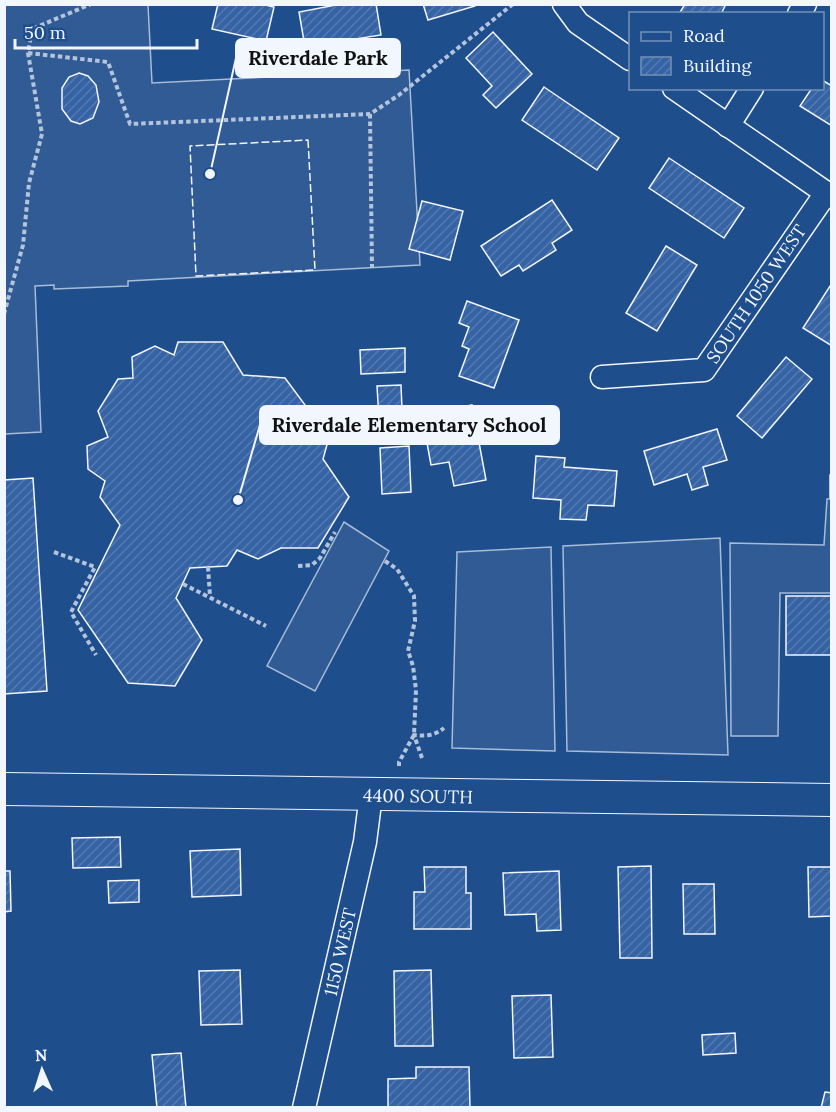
<svg xmlns="http://www.w3.org/2000/svg" width="836" height="1112" font-family="Lora,serif">
<style>
.built{fill:#305b95;stroke:#a8bbd7;stroke-width:1.5}
.building{fill:url(#building-hatch);stroke:#f2f6ff;stroke-width:1.5}
.lines{fill:none;stroke-linecap:round;stroke-linejoin:round}
.street-casing{stroke:#f2f6ff;stroke-width:25}
.secondary-casing{stroke:#f2f6ff;stroke-width:34}
.path{stroke:#b3c4dc;stroke-width:4;stroke-dasharray:4.5 3;stroke-linecap:butt}
.street{stroke:#1f4e8c;stroke-width:22}
.secondary{stroke:#1f4e8c;stroke-width:32}
.fence{stroke:#f2f6ff;stroke-width:1.5;stroke-dasharray:8 3;stroke-linecap:butt}
.labels{text-anchor:middle;dominant-baseline:central;stroke-width:4.5;stroke-linejoin:round;paint-order:stroke}
.street-label{font-size:18px;fill:#f2f6ff;stroke:#1f4e8c}
.leader{fill:none;stroke:#f2f6ff;stroke-width:2}
.callout-dot{fill:#f2f6ff;stroke:#1f4e8c;stroke-width:2}
.callout{fill:#f2f6ff;stroke:#f2f6ff;stroke-width:2}
.callout-label{font-size:20px;text-anchor:middle;font-weight:bold;fill:#111}
</style>
<defs>
<pattern id="building-hatch" width="6" height="6" patternUnits="userSpaceOnUse" patternTransform="scale(1.5)"><rect width="6" height="6" fill="#3563a3"/><path d="M-1 1l2-2M0 6l6-6M5 7l2-2" fill="none" stroke="#537ab1"/></pattern>
</defs>
<rect width="100%" height="100%" fill="#1f4e8c"/>
<!-- built -->
<g class="built">
<polygon points="4,5 148,5 152,83 409,70 420,265 128,281 128,286 54,289 54,285 35,286 41,432 5,434"/>
<polygon points="827,499 832,499 831,593 780,593 778,736 731,736 730,543 824,545"/>
<polygon points="344,522 389,551 315,691 267,666"/>
<polygon points="720,538 728,755 567,751 563,546"/>
<polygon points="551,547 555,751 452,748 457,552"/>
</g>
<!-- building -->
<g class="building">
<polygon points="218,4 261,4 274,7 266,41 212,29"/>
<polygon points="341,4 376,4 381,35 305,47 299,12"/>
<polygon points="423,4 475,4 475,6 428,20"/>
<polygon points="685,4 726,4 721,14 679,14"/>
<polygon points="493,32 532,74 496,108 483,95 492,86 466,58"/>
<polygon points="79,73 88,76 96,85 99,102 93,118 80,124 71,121 62,109 62,88 69,77"/>
<polygon points="822,80 832,86 832,126 800,106 812,88 822,88"/>
<polygon points="544,87 619,138 597,170 522,120"/>
<polygon points="669,158 744,208 724,238 649,188"/>
<polygon points="552,200 572,230 552,243 556,250 523,271 519,265 501,276 481,246"/>
<polygon points="422,201 463,211 450,260 409,249"/>
<polygon points="666,246 697,265 657,331 626,313"/>
<polygon points="832,283 832,346 803,328"/>
<polygon points="467,301 519,320 494,388 459,376 469,349 462,346 469,327 459,323"/>
<polygon points="178,342 223,342 243,375 285,378 311,413 303,427 328,441 323,459 349,497 318,548 281,548 258,559 237,550 227,566 190,568 176,598 202,640 175,686 128,683 78,610 120,525 100,497 105,481 88,469 87,446 108,437 98,411 118,379 133,378 132,357 155,346 174,355"/>
<polygon points="405,348 405,372 361,374 360,350"/>
<polygon points="786,357 812,379 762,438 737,416"/>
<polygon points="401,385 403,434 380,436 377,386"/>
<polygon points="472,405 486,480 454,486 449,462 431,465 425,432 451,427 448,410"/>
<polygon points="717,429 727,460 703,467 708,485 692,490 687,474 654,485 644,451"/>
<polygon points="409,446 411,492 382,494 380,448"/>
<polygon points="536,456 565,458 564,467 617,471 614,506 588,505 586,520 560,519 561,500 533,498"/>
<rect x="830" y="475" width="2" height="23"/>
<polygon points="33,478 47,691 4,694 4,480"/>
<rect x="786" y="596" width="46" height="59"/>
<polygon points="120,837 121,867 73,868 72,838"/>
<polygon points="240,849 241,895 192,897 190,851"/>
<polygon points="651,866 652,958 620,958 618,867"/>
<polygon points="424,867 466,867 466,893 471,893 471,929 414,929 414,892 425,892"/>
<polygon points="808,867 832,867 831,916 809,917"/>
<polygon points="4,871 10,871 11,911 4,912"/>
<polygon points="559,871 561,930 537,931 536,914 505,915 503,873"/>
<polygon points="139,880 139,902 109,903 108,881"/>
<polygon points="683,884 714,884 715,934 684,934"/>
<polygon points="240,970 242,1024 201,1025 199,971"/>
<polygon points="431,970 433,1046 395,1046 394,971"/>
<polygon points="551,995 553,1057 514,1058 512,996"/>
<polygon points="735,1033 736,1053 703,1055 702,1035"/>
<polygon points="181,1053 186,1108 157,1108 152,1055"/>
<polygon points="416,1067 469,1067 470,1108 388,1108 388,1079 416,1078"/>
<polygon points="825,1092 832,1093 832,1108 821,1108"/>
</g>
<g class="lines">
<defs>
<g id="street">
<polyline points="564,4 578,23 630,59"/>
<polyline points="799,14 805,4"/>
<polyline points="674,88 832,197"/>
<polyline points="728,126 752,88"/>
<polyline points="602,377 704,370 826,193"/>
<polyline points="304,1108 365,842 371,795"/>
</g>
<polyline id="secondary" points="4,789 832,800"/>
</defs>
<!-- street casing -->
<use href="#street" class="street-casing"/>
<!-- secondary casing -->
<use href="#secondary" class="secondary-casing"/>
<!-- path -->
<g class="path">
<polyline points="28,53 108,62 130,124 370,114 399,95 513,4"/>
<polyline points="370,114 372,268"/>
<polyline points="4,314 23,245 29,183 42,134 28,53 32,29 91,4"/>
<polyline points="54,552 95,567 71,612 96,655"/>
<polyline points="385,561 397,569 414,596 415,621 408,651 413,666 416,690 414,735 399,762 399,766"/>
<polyline points="298,566 312,565 320,558 335,532"/>
<polyline points="208,567 210,596"/>
<polyline points="183,584 266,626"/>
<path d="M 422,758 L 414,735 C 426,736 434,736 444,728"/>
</g>
<!-- street -->
<use href="#street" class="street"/>
<!-- secondary -->
<use href="#secondary" class="secondary"/>
<!-- fence -->
<polygon class="fence" points="308,140 315,270 196,276 190,146"/>
</g>
<g class="labels">
<!-- street labels -->
<g class="street-label">
<text transform="translate(756 294) rotate(-56)">SOUTH 1050 WEST</text>
<text transform="translate(418 796) rotate(1)">4400 SOUTH</text>
<text transform="translate(340 952) rotate(-77)">1150 WEST</text>
</g>
</g>
<!-- callouts -->
<path class="leader" d="M210 174L236 58M238 500L260 425"/>
<g class="callout-dot">
<circle cx="210" cy="174" r="6"/>
<circle cx="238" cy="500" r="6"/>
</g>
<g class="callout">
<rect x="236" y="39" width="164" height="38" rx="6"/>
<rect x="260" y="406" width="299" height="38" rx="6"/>
</g>
<g class="callout-label">
<text x="318" y="65">Riverdale Park</text>
<text x="409" y="432">Riverdale Elementary School</text>
</g>
<!-- border -->
<rect width="836" height="1112" fill="none" stroke="#f2f6ff" stroke-width="12"/>
<!-- legend -->
<rect x="629" y="12" width="195" height="78" fill="#1f4e8c" stroke="#7391ba" stroke-width="1.5"/>
<rect x="641" y="32" width="30" height="9" fill="#1f4e8c" stroke="#7391ba" stroke-width="1.5"/>
<text x="683" y="42" font-size="18" fill="#f2f6ff">Road</text>
<rect x="641" y="57" width="30" height="18" fill="url(#building-hatch)" stroke="#7391ba" stroke-width="1.5"/>
<text x="683" y="72" font-size="18" fill="#f2f6ff">Building</text>
<!-- north arrow -->
<g transform="translate(42 1070) rotate(357)" stroke="#1f4e8c" stroke-width="4.5" paint-order="stroke">
<path d="M0-4.5L10 22L0 15L-10 22Z" fill="#f2f6ff"/>
<text y="-9" font-size="16" font-weight="bold" text-anchor="middle" fill="#f2f6ff">N</text>
</g>
<!-- scale -->
<path d="M15 39v9h182v-9" fill="none" stroke="#f2f6ff" stroke-width="3"/>
<text x="24" y="39" font-size="18" fill="#f2f6ff" stroke="#1f4e8c" stroke-width="4.5" paint-order="stroke">50 m</text>
</svg>
